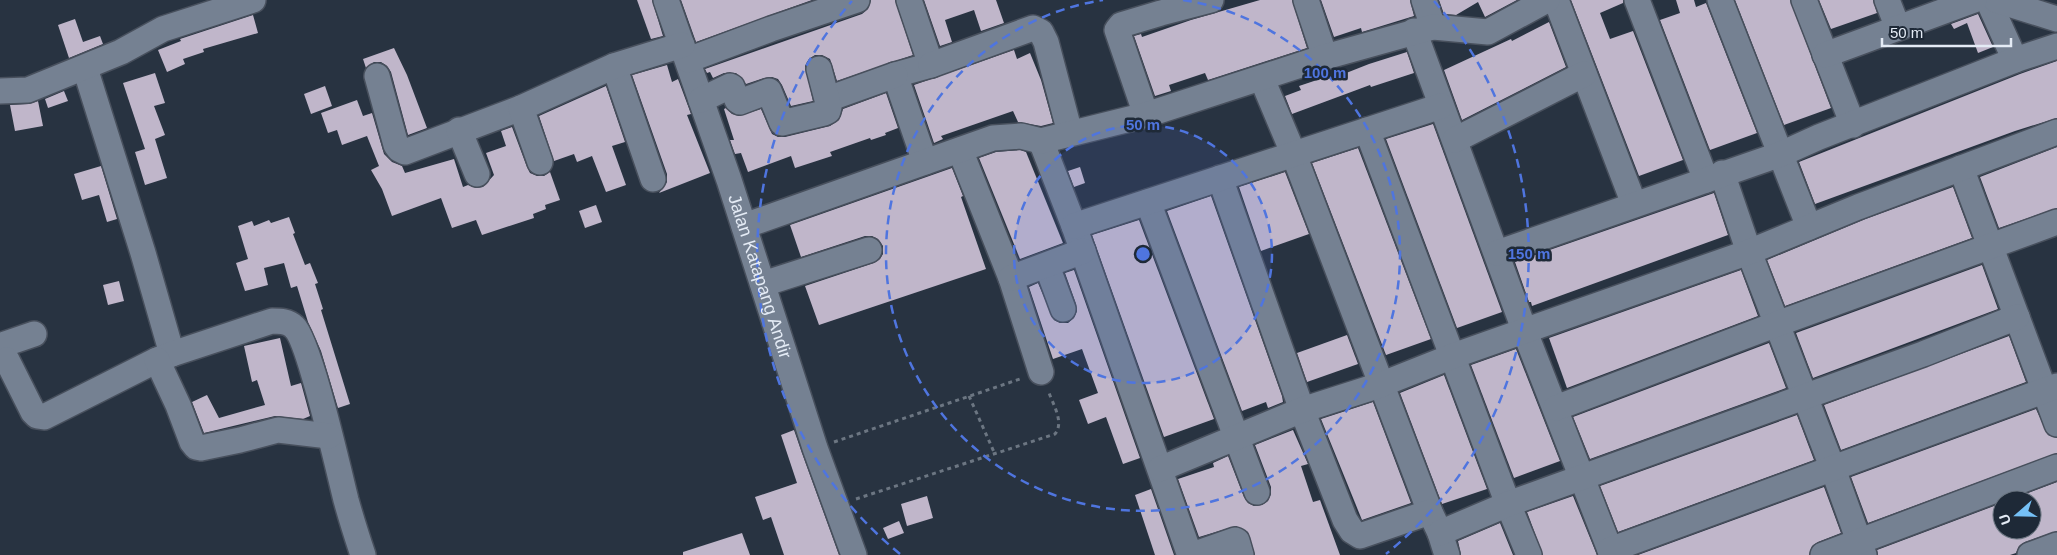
<svg xmlns="http://www.w3.org/2000/svg" width="2057" height="555" font-family="Helvetica,sans-serif">
<style>
.building{fill:#c0b6ca}
.lines{fill:none;stroke-linecap:round;stroke-linejoin:round}
.minor-casing{stroke:#48505d;stroke-width:28}
.path{stroke:#6c7682;stroke-width:3;stroke-dasharray:4 4;stroke-linecap:butt}
.minor{stroke:#758192;stroke-width:25}
.ring{fill:none;stroke:#4f75df;stroke-width:2.5;stroke-dasharray:9 6}
.labels{text-anchor:middle;dominant-baseline:central;stroke-width:5;stroke-linejoin:round;paint-order:stroke}
.street-label{font-size:18px;fill:#e4ebf5;stroke:#1e2937}
.centre{fill:#4f75df;stroke:#1e2937;stroke-width:2.5}
.ring-label{font-size:15px;text-anchor:middle;font-weight:bold;fill:#4f75df;stroke:#1e2937;stroke-width:5;stroke-linejoin:round;paint-order:stroke}
</style>
<rect width="100%" height="100%" fill="#283341"/>
<!-- building -->
<g class="building">
<polygon points="637,0 652,0 663,36 651,39"/>
<polygon points="681,0 812,0 696,42"/>
<polygon points="871,0 895,0 913,55 837,81 830,59 822,55 815,55 809,59 805,66 813,101 791,106 782,85 778,79 772,77 764,78 746,84 736,73 724,73 713,78 710,72 707,73 705,69 862,14 868,9"/>
<polygon points="924,0 996,0 1004,23 981,31 974,10 945,20 952,42 940,46"/>
<polygon points="1260,0 1292,0 1307,48 1208,80 1205,73 1169,85 1171,91 1155,96 1134,36 1141,34 1142,37 1191,20"/>
<polygon points="1321,0 1410,0 1414,16 1362,32 1361,28 1334,37"/>
<polygon points="1439,0 1517,0 1485,17 1478,2 1456,15 1444,14"/>
<polygon points="1571,0 1623,0 1623,3 1600,13 1610,39 1633,31 1683,160 1639,176"/>
<polygon points="1676,0 1694,0 1696,7 1706,3 1757,133 1710,150 1660,20 1680,13"/>
<polygon points="1735,0 1790,0 1831,108 1784,125"/>
<polygon points="1819,0 1873,0 1877,13 1831,29"/>
<polygon points="1978,14 1993,47 1978,53 1967,23 1954,29 1951,24"/>
<polygon points="253,15 258,33 203,49 204,52 183,59 185,64 167,72 158,50 181,41 180,39"/>
<polygon points="75,19 83,42 100,36 103,44 69,58 58,25"/>
<polygon points="1549,22 1566,67 1462,120 1444,70 1511,39 1512,41"/>
<polygon points="394,48 407,75 427,128 408,135 391,72 387,66 381,62 374,62 366,68 363,59"/>
<polygon points="1014,50 1017,59 1030,53 1041,80 1053,123 1041,126 1018,122 1013,111 941,136 943,139 934,143 914,85"/>
<polygon points="1407,52 1414,73 1371,87 1370,85 1292,114 1285,96 1301,90 1299,86 1329,76 1331,79 1369,64"/>
<polygon points="2057,61 2057,118 2015,131 1815,204 1799,162 2020,74"/>
<polygon points="667,65 672,82 678,79 691,114 687,115 710,173 659,193 667,182 667,174 632,75"/>
<polygon points="155,73 165,103 154,106 165,135 155,139 167,178 145,185 135,152 145,149 123,83"/>
<polygon points="325,86 332,106 311,114 304,94"/>
<polygon points="606,86 625,142 612,146 626,185 606,192 592,156 577,162 574,154 554,161 539,116"/>
<polygon points="64,91 68,101 48,108 45,99"/>
<polygon points="886,93 898,128 885,133 886,135 871,140 870,138 830,152 832,156 795,168 791,156 748,172 741,153 735,154 730,140 734,140 724,109 726,108 732,114 739,116 761,109 772,134 778,137 785,137 830,126 839,120 843,109"/>
<polygon points="357,100 363,116 372,113 384,154 392,162 402,166 405,173 454,159 463,187 468,185 476,188 483,187 494,175 486,153 506,146 501,131 512,127 527,167 530,173 537,176 544,176 550,172 560,200 545,205 546,209 533,214 534,218 482,235 476,220 452,228 441,198 392,216 382,189 371,170 379,166 367,136 342,145 337,130 328,133 321,113"/>
<polygon points="38,101 43,126 15,131 10,105 29,104"/>
<polygon points="1433,124 1502,312 1457,328 1386,139"/>
<polygon points="2057,147 2057,208 1999,228 1980,177"/>
<polygon points="1358,148 1431,339 1386,355 1312,163"/>
<polygon points="1020,150 1026,152 1063,243 1020,259 979,158 996,152"/>
<polygon points="101,166 117,219 107,222 99,195 82,200 74,174"/>
<polygon points="1080,167 1085,183 1074,187 1068,171"/>
<polygon points="952,168 963,196 961,197 986,269 819,325 805,286 874,263 880,259 883,254 883,246 878,239 872,236 865,236 801,257 790,225"/>
<polygon points="1285,172 1309,234 1261,251 1239,187"/>
<polygon points="1953,187 1972,238 1785,306 1767,260 1863,220"/>
<polygon points="1714,193 1728,235 1532,306 1531,302 1529,302 1515,262"/>
<polygon points="1211,196 1282,396 1283,402 1268,408 1266,402 1242,411 1167,211"/>
<polygon points="596,205 602,222 585,228 579,211"/>
<polygon points="289,217 295,233 293,234 305,265 310,263 318,283 315,284 323,309 321,310 350,404 338,408 321,351 308,322 297,286 291,288 284,263 264,268 268,285 245,291 236,263 248,259 238,226 252,221 254,226 269,220 271,223"/>
<polygon points="1139,220 1214,419 1164,437 1092,235"/>
<polygon points="1982,265 1998,309 1813,378 1796,333"/>
<polygon points="1074,270 1140,458 1123,464 1106,417 1088,424 1079,400 1098,393 1082,349 1053,359 1029,287 1038,283 1054,320 1060,323 1068,323 1074,318 1077,311 1076,304 1065,273"/>
<polygon points="1741,270 1758,316 1567,388 1549,338"/>
<polygon points="119,281 124,301 108,305 103,285"/>
<polygon points="1347,335 1358,364 1307,382 1297,353"/>
<polygon points="2009,336 2026,382 1841,450 1824,405"/>
<polygon points="280,338 291,386 301,383 310,416 303,419 275,416 204,433 192,402 207,395 219,418 265,405 257,380 252,382 244,346"/>
<polygon points="1769,343 1786,388 1590,459 1573,417"/>
<polygon points="1516,349 1560,461 1514,478 1471,365"/>
<polygon points="1444,375 1487,489 1442,504 1400,393"/>
<polygon points="1373,402 1411,503 1362,520 1321,419"/>
<polygon points="2036,409 2048,435 2057,438 2057,453 1868,523 1851,477"/>
<polygon points="1797,415 1814,460 1618,532 1600,486"/>
<polygon points="794,430 802,453 839,555 784,555 771,517 763,520 755,497 797,483 781,435"/>
<polygon points="1293,430 1308,464 1301,466 1313,502 1320,500 1340,555 1255,555 1248,532 1236,526 1199,537 1178,479 1214,467 1213,463 1228,456 1244,497 1248,503 1254,506 1262,505 1268,501 1271,494 1271,487 1255,445"/>
<polygon points="2057,482 2057,531 2025,542 2019,546 2016,553 2010,555 1878,555 1877,550 2002,503 2002,530 2032,530 2032,500 2010,500"/>
<polygon points="1824,487 1841,533 1818,542 1812,546 1809,555 1638,555"/>
<polygon points="1151,489 1174,555 1155,555 1135,495"/>
<polygon points="927,496 933,518 907,526 901,504"/>
<polygon points="1573,496 1597,555 1543,555 1527,512"/>
<polygon points="899,521 904,533 888,539 883,528"/>
<polygon points="1500,523 1513,555 1461,555 1458,541"/>
<polygon points="742,533 750,555 683,555 683,552"/>
</g>
<g class="lines">
<defs>
<g id="minor">
<path id="s1" d="M 666,0 L 729,180 L 815,448 L 854,555"/>
<polyline points="909,0 931,65 895,75 925,162"/>
<polyline points="1306,0 1325,57"/>
<polyline points="1424,0 1433,27"/>
<polyline points="1556,0 1634,204"/>
<polyline points="1637,0 1706,180"/>
<polyline points="1720,0 1809,227"/>
<polyline points="1804,0 1853,125"/>
<polyline points="1887,0 1898,28"/>
<polyline points="1988,0 2015,60"/>
<polyline points="1996,0 2057,19"/>
<polyline points="1414,31 1525,332 1612,555"/>
<polyline points="1825,55 1974,0"/>
<polyline points="688,60 771,29 857,0"/>
<polyline points="931,65 1033,28 1041,32 1046,42 1070,133"/>
<polyline points="614,66 653,179"/>
<polyline points="85,68 143,253 172,354"/>
<polyline points="377,76 396,145 399,149 405,152 521,108"/>
<polyline points="1262,79 1294,155 1430,512 1440,533 1447,555"/>
<polyline points="0,91 28,90 121,52 163,29 253,0"/>
<polyline points="828,99 895,75"/>
<polyline points="701,100 730,86 732,87 737,100 740,102 769,91 782,123 824,113 828,111 829,107 819,69"/>
<polyline points="1146,115 1117,30 1121,25 1161,13 1211,0"/>
<polyline points="459,130 477,174"/>
<polyline points="1367,130 1508,504 1529,555"/>
<polyline points="1455,140 1584,74"/>
<polyline points="1041,141 1074,226 1189,553 1192,555 1235,540 1237,541 1241,555"/>
<polyline points="960,150 1011,278 1041,372"/>
<polyline points="540,162 521,108 614,66 682,45"/>
<polyline points="1961,168 2057,424"/>
<polyline points="1722,173 1749,252 1833,469 1864,555"/>
<polyline points="1220,178 1302,410 1345,520 1352,531 1360,536 1430,512"/>
<polyline points="1148,202 1257,492"/>
<polyline points="744,226 993,138 1021,136 1041,141 1146,115 1325,57 1433,27 1488,32 1547,0"/>
<polyline points="1074,226 1441,106"/>
<polyline points="1497,253 1781,154 1819,137 2015,60 2057,46"/>
<polyline points="1047,266 1063,309"/>
<polyline points="1011,278 1083,251"/>
<polyline points="763,284 869,250"/>
<polyline points="2,345 34,334"/>
<path d="M 7,360 L 33,412 L 37,416 L 44,417 L 157,360 L 172,354 L 272,321 C 280,321 288,321 294,327 C 309,340 339,472 346,500 C 351,518 357,537 363,555"/>
<polyline points="157,360 178,405 192,442 196,447 201,448 240,440 278,430 329,436"/>
<polyline points="1556,408 1777,324 2057,222"/>
<polyline points="1160,469 1302,410 1380,385 1453,356 1749,252 1858,207 2057,132"/>
<polyline points="1440,533 1508,504 1923,354 2017,317"/>
<polyline points="1610,550 2057,386"/>
<polyline points="1823,555 2057,467"/>
<polyline points="2030,555 2057,545"/>
</g>
</defs>
<!-- minor casing -->
<use href="#minor" class="minor-casing"/>
<!-- path -->
<g class="path">
<polyline points="969,396 994,452"/>
<polyline points="834,442 1023,378"/>
<path d="M 856,499 L 1055,434 C 1065,422 1052,403 1048,390"/>
</g>
<!-- minor -->
<use href="#minor" class="minor"/>
</g>
<!-- distance rings -->
<circle cx="1143" cy="254" r="129" fill="#4f75df" fill-opacity=".12"/>
<g class="ring">
<circle cx="1143" cy="254" r="129"/>
<path d="M1183 0A257 257 0 1 1 1103 0"/>
<path d="M900 554A386 386 0 0 1 852 1M1434 1A386 386 0 0 1 1386 554"/>
</g>
<g class="labels">
<!-- street labels -->
<g class="street-label">
<text stroke="none"><textPath href="#s1" startOffset="292">Jalan Katapang Andir</textPath></text>
</g>
</g>
<circle cx="1143" cy="254" r="8" class="centre"/>
<g class="ring-label">
<text x="1325" y="78">100 m</text>
<text x="1143" y="130">50 m</text>
<text x="1529" y="259">150 m</text>
</g>
<!-- north arrow -->
<g transform="translate(2017 515) rotate(250)"><circle r="24" fill="#1e2937" stroke="#6d7783"/>
<path d="M0-4L9 19L0 12L-9 19Z" fill="#75c0f6"/>
<text y="-8" font-size="14" font-weight="bold" text-anchor="middle" fill="#e4ebf5">U</text>
</g>
<!-- scale -->
<path d="M1882 38v8h129v-8" fill="none" stroke="#e4ebf5" stroke-width="2.5"/>
<text x="1890" y="38" font-size="15" fill="#e4ebf5" stroke="#1e2937" stroke-width="4" paint-order="stroke">50 m</text>
</svg>
